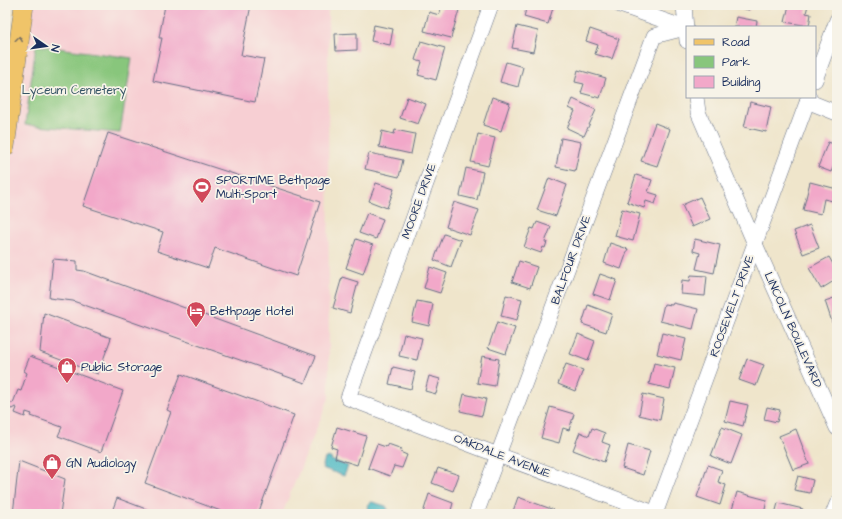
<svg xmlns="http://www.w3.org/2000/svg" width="842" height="519" font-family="'Architects Daughter',sans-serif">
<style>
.built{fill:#f7cfd3}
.green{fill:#88c67c;stroke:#527a6d}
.water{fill:#49b8c2;stroke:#327490}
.building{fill:#f2a8c9}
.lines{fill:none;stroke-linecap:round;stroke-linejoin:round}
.minor-casing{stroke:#656f84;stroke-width:16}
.major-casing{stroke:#656f84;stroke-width:20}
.minor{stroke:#fff;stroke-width:15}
.major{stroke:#f0c469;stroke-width:19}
.oneway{stroke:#7b7263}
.labels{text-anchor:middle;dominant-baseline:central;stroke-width:3.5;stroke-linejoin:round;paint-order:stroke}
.park-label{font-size:12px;fill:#365566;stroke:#f7f3e8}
.poi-label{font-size:12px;fill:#1b2f5e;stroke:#f7f3e8;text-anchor:start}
.street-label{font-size:12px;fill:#1b2f5e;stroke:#f7f3e8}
</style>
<rect width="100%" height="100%" fill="#f7f3e8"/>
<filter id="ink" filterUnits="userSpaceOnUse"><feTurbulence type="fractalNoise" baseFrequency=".025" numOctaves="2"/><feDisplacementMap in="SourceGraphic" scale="8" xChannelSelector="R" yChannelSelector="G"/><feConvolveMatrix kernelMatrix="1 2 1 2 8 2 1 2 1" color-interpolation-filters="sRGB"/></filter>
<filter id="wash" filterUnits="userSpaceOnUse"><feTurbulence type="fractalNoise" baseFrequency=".012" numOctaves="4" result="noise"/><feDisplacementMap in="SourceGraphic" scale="16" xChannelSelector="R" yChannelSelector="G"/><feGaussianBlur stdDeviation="0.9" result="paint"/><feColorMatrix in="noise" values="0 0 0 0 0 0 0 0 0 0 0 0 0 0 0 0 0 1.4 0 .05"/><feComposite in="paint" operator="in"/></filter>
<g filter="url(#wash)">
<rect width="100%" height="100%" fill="#efe5cb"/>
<!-- built -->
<polygon class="built" points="29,5 328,5 329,398 282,514 5,514 5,204"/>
<!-- green -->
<polygon class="green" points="36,45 132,58 120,133 25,125"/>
<!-- water -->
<g class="water">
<polygon points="328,457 332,459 331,460 348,466 344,476 322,468 325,458 327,459"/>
<polygon points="372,502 386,506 388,510 387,513 380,514 369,510 368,505 370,503"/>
</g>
<g id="blocks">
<!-- building -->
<g class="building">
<polygon points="165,5 251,5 241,55 264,59 255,102 153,81 162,38 159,38"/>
<polygon points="527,5 544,5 553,8 548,24 524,17"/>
<polygon points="732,5 750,5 749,10 731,6"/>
<polygon points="789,5 808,5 806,13 811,14 809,26 785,22"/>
<polygon points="442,6 459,10 451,38 424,31 429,12 439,15"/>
<polygon points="736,17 757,21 756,27 734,27"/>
<polygon points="374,25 393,29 390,45 371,41"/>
<polygon points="517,26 538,31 533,52 512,48"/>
<polygon points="590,29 619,39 612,59 595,54 598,45 586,41"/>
<polygon points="357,33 357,50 336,51 335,34"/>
<polygon points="421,41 445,48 436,80 418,75 422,62 415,60"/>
<polygon points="506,62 523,67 518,87 500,82"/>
<polygon points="578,70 606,78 600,98 581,93 584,84 575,82"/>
<polygon points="407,97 426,104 418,124 400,118"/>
<polygon points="492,97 510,103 501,131 483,125"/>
<polygon points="573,99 596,110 584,136 567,128 575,111 569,108"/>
<polygon points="750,102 771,107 766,132 744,127"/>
<polygon points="655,123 670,129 657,166 641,161"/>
<polygon points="395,130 415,134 411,154 379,147 382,131 394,134"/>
<polygon points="108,133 320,202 296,276 215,248 208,268 157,251 163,232 83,206"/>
<polygon points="478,134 495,138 488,166 471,162"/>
<polygon points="561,138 581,142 575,171 556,167"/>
<polygon points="828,142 837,145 837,164 835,163 831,172 818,167"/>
<polygon points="369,153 403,160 399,177 365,169"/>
<polygon points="466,168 483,172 477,200 460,196"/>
<polygon points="636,175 652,180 648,192 658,195 655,204 646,201 644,208 627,202"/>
<polygon points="549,178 567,185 556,216 537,210"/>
<polygon points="810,182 837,189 837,202 824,199 821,214 803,210"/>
<polygon points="376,183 394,189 387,208 369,201"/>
<polygon points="700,197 710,219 692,227 682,205"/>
<polygon points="454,202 479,210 470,235 446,227"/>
<polygon points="622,209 640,214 633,241 615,236"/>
<polygon points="367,213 383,219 376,239 359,233"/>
<polygon points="537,222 551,227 545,242 547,242 545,248 543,247 541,253 524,247 531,228 534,229"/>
<polygon points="810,225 819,248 803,254 794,231"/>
<polygon points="444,234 461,240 451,267 434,260"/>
<polygon points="356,239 373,245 363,274 346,268"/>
<polygon points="695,239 720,245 714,273 696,269 700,253 693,251"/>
<polygon points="610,243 628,249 621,269 604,263"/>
<polygon points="829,257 837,271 837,279 821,289 809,268"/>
<polygon points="53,259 77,261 77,270 84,271 316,356 305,383 73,301 49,298"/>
<polygon points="519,261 537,267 530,288 512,282"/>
<polygon points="430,267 447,273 440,293 424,288"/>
<polygon points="600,274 617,280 610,300 593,294"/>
<polygon points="691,275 707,276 705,296 681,294 682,280 690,281"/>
<polygon points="342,277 358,282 350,313 333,308"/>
<polygon points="506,295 522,299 517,320 501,316"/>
<polygon points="837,297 837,327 834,328 825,301"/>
<polygon points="417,301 433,304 429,326 412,322"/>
<polygon points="673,303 698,309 693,329 660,321 664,304 672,305"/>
<polygon points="588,305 612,314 606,332 582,324"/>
<polygon points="44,313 111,338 98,374 40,352"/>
<polygon points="497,322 515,328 506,354 488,348"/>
<polygon points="662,333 686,339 681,360 657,354"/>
<polygon points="404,334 422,338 417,360 399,356"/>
<polygon points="578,334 595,341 588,361 570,354"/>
<polygon points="30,356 123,391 101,452 58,436 62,427 31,416 32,414 26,412 25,417 15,413 17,408 15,407 12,409 9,408 8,406 9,403 13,403 18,390 21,391 27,373 24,371"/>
<polygon points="482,356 499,359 495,386 477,383"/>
<polygon points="747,359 764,365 756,386 739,380"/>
<polygon points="654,363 675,368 670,389 649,384"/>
<polygon points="566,364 583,370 575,391 558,384"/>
<polygon points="393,367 415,372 411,389 389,384"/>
<polygon points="181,374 294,415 258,514 229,514 145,483 171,412 167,410"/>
<polygon points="429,376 440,379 436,394 425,391"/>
<polygon points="464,394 486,399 482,416 460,411"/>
<polygon points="643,394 664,399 660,420 639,415"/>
<polygon points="730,401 748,405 743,426 725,421"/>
<polygon points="550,407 574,414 569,430 563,428 559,443 541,438"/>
<polygon points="767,407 780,410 777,422 764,419"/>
<polygon points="337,427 366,436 357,465 335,458 337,449 331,447"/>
<polygon points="722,427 742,435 731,464 711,456"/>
<polygon points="592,428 605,433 602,442 610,445 604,462 573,450 580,432 589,436"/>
<polygon points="796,429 809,464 793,470 779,436"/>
<polygon points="377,444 386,447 388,444 402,449 400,452 407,455 402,468 394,466 390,476 368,468"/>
<polygon points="628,445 650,451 643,475 622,468"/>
<polygon points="19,461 65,479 60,514 44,513 44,514 13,514"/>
<polygon points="708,465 722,470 718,482 726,485 720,505 697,497"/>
<polygon points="438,468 459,475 453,491 432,483"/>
<polygon points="798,476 813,480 810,493 794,490"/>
<polygon points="737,492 767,500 764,514 749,514 732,510"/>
<polygon points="429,494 453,503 450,514 423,513"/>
<polygon points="518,497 554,510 552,514 512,514"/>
<polygon points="117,498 159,514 111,514"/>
<polygon points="778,503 803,509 802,514 775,514"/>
</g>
</g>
</g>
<g filter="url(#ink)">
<use href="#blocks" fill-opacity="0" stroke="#656f84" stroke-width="1"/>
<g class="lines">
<defs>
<g id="minor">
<polyline points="491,5 348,398 498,455 657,514"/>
<polyline points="620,5 685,28"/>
<polyline points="684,5 687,41"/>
<polyline points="815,80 837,20"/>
<polyline points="696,97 698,112 755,244 837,428"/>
<polyline points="807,101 837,113"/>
<polyline points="476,514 654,36 685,28"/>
<polyline points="655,514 809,97"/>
<polyline points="833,514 837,504"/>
</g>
<polyline id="major" points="5,147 24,5"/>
</defs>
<!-- minor casing -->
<use href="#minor" class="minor-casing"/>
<!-- major casing -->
<use href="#major" class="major-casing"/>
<!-- minor -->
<use href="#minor" class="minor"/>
<!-- major -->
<use href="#major" class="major"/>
</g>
<!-- one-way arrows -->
<defs><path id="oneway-chevron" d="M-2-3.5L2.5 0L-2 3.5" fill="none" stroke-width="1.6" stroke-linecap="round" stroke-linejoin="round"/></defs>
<use class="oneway" href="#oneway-chevron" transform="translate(19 39) rotate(-82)"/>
</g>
<!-- icons -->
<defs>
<symbol id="stadium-pin" viewBox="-11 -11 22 30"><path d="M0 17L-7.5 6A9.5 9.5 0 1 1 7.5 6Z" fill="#d1495b" stroke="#f7f3e8"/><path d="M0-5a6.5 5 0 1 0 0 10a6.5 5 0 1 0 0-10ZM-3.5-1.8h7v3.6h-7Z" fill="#fff"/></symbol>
<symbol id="hotel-pin" viewBox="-11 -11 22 30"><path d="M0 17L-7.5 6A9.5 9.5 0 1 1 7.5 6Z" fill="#d1495b" stroke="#f7f3e8"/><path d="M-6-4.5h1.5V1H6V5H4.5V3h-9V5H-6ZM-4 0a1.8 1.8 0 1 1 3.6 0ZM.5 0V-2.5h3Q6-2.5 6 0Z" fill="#fff"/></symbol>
<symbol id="shop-pin" viewBox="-11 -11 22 30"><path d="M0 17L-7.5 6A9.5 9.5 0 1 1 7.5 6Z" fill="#d1495b" stroke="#f7f3e8"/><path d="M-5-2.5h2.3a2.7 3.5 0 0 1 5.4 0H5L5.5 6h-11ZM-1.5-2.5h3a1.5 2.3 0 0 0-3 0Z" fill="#fff"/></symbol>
</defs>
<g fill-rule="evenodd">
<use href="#stadium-pin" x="191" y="176" width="22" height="30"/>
<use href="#hotel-pin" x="185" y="300" width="22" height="30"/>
<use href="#shop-pin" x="56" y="356" width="22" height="30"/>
<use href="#shop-pin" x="41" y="452" width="22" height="30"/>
</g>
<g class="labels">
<!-- park labels -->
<g class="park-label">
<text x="74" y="90">Lyceum Cemetery</text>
</g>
<!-- poi labels -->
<g class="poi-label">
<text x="216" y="180">SPORTIME Bethpage<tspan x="216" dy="14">Multi-Sport</tspan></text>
<text x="210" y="311">Bethpage Hotel</text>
<text x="81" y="367">Public Storage</text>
<text x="66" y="463">GN Audiology</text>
</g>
<!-- street labels -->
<g class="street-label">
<text transform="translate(419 201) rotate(-70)">MOORE DRIVE</text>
<text transform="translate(571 260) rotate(-70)">BALFOUR DRIVE</text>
<text transform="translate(732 306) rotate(-70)">ROOSEVELT DRIVE</text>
<text transform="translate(793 330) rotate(66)">LINCOLN BOULEVARD</text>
<text transform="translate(502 456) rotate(21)">OAKDALE AVENUE</text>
</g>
</g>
<!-- margin -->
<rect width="842" height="519" fill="none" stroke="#f7f3e8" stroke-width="20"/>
<!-- legend -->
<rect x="686" y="26" width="130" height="72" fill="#f7f3e8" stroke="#9fa5b1"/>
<rect x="694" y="39" width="20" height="6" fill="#f0c469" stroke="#9fa5b1"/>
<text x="722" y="46" font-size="12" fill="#1b2f5e">Road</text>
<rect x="694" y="56" width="20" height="12" fill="#88c67c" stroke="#9fa5b1"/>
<text x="722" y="66" font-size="12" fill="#1b2f5e">Park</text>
<rect x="694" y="76" width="20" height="12" fill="#f2a8c9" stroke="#9fa5b1"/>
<text x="722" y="86" font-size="12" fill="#1b2f5e">Building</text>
<!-- north arrow -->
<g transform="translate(46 46) rotate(103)" stroke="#f7f3e8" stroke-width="3" paint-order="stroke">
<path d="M0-3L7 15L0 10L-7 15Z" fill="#1b2f5e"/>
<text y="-6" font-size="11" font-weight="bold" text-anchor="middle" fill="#1b2f5e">N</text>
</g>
</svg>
